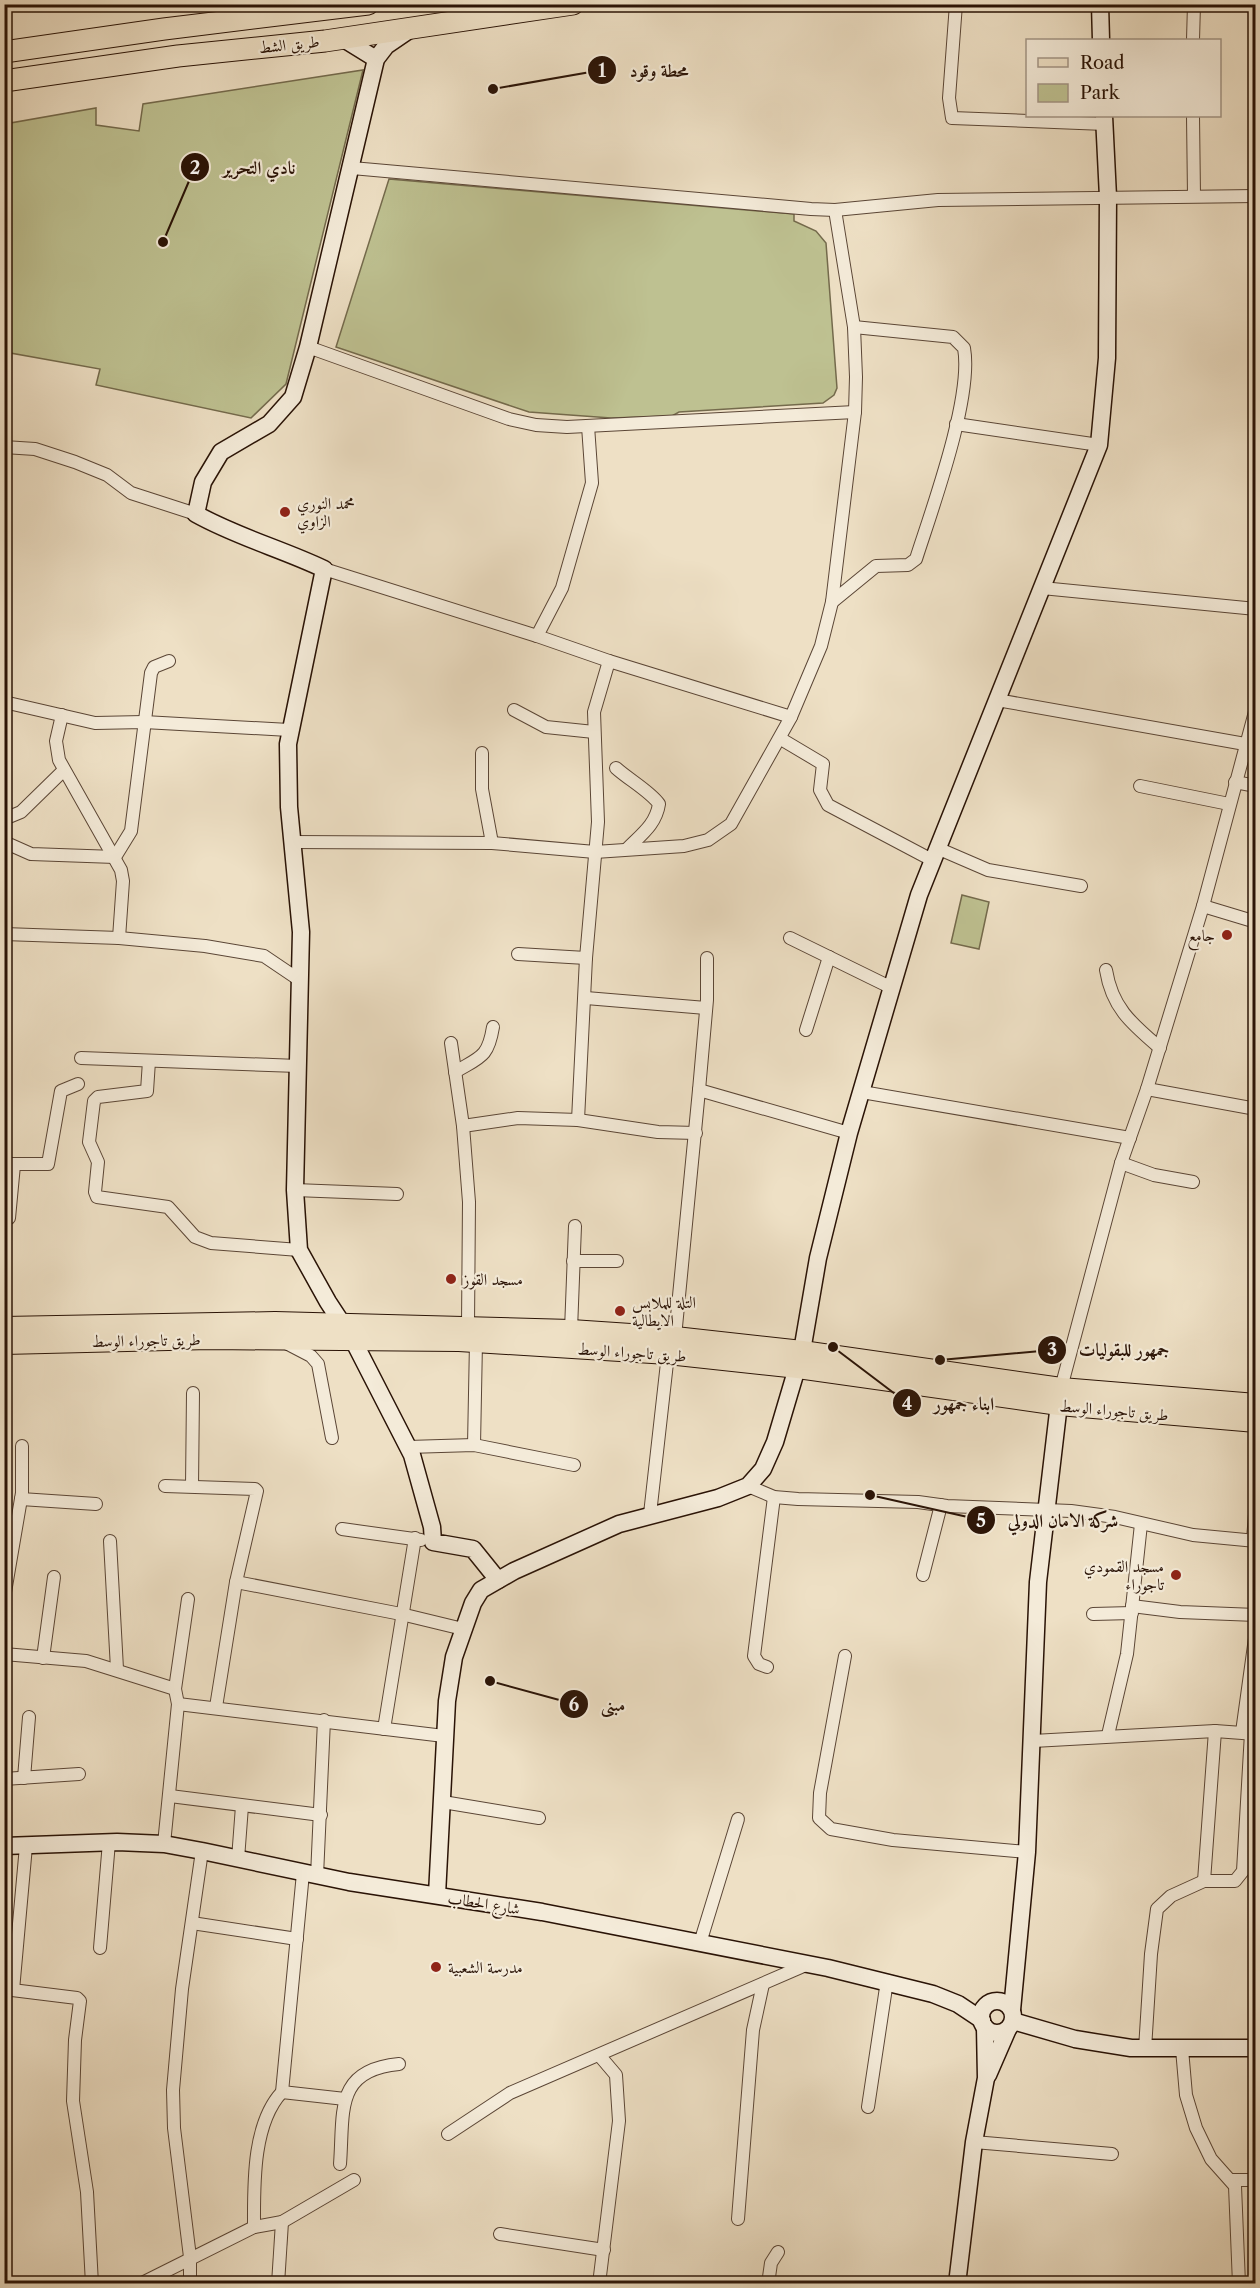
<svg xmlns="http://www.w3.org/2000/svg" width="1260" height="2288" font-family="'Libre Caslon Text',Amiri,serif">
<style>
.green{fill:#bec191;stroke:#746a4c;stroke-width:1.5}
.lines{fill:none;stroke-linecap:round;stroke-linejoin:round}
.street-casing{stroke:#5b4636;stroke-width:14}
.secondary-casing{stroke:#2a1306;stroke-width:19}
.primary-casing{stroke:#2a1306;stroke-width:22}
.highway-casing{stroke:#2a1306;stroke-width:23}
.street{stroke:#f4ebd9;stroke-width:12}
.secondary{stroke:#f4ebd9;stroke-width:16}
.primary{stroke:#eee0c5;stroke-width:20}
.highway{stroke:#eee0c5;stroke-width:21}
.poi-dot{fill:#8f2418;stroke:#f4ebd9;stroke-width:2}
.labels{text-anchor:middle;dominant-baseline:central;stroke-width:4.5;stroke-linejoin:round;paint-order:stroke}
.street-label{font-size:16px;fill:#2a1306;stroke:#f4ebd9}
.poi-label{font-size:16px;fill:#2a1306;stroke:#f4ebd9;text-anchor:start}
.leader{fill:none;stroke:#2a1306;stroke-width:2}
.callout-dot{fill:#2a1306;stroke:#f4ebd9;stroke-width:2}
.mark-label{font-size:18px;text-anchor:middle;font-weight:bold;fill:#fff}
.callout-label{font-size:18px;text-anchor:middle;font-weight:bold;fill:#2a1306;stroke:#f4ebd9;stroke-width:4.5;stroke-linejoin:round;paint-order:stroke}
</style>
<rect width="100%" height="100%" fill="#eee0c5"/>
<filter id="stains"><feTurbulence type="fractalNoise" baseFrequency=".00333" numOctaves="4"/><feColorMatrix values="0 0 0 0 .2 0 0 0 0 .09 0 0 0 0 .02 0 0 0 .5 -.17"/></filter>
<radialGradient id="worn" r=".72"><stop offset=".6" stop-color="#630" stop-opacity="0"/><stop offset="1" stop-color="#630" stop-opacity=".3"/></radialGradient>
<!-- green -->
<g class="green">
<polygon points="363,70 286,384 251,418 96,385 100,369 5,352 5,124 96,108 96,125 139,131 143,104"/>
<polygon points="389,179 794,214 794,221 816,231 826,243 837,388 834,395 823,403 679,412 672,416 611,418 529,412 336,347"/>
<polygon points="962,895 989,902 979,949 951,943"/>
</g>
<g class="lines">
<defs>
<g id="street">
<polyline points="956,4 949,98 952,118 1105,124"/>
<polyline points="1193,40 1194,4"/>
<polyline points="1193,116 1194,196"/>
<polyline points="352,168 811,209 835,210 938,200 1256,196"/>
<polyline points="308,347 509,419 536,425 567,427 855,412"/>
<polyline points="956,424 1099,445"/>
<polyline points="588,426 592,483 562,588 537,636 609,661 791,717"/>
<polyline points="4,447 35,449 75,462 107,475 131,493 196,514"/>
<polyline points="324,569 537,636"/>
<polyline points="1042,588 1256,609"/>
<path d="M 832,602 L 876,566 L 908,565 L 916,559 C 932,509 973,397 964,348 L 953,337 L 854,327"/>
<polyline points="997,700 1245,744"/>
<polyline points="4,702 95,723 144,722 289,730"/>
<polyline points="514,710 546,727 594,732"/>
<polyline points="62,715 56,741 59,760 121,870 123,881 119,938"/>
<polyline points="781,739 823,764 820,790 828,805 932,860"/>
<polyline points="482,753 482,789 492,843"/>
<path d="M 616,768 C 628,779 651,792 659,804 C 656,824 642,834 628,848"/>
<polyline points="1235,782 1256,786"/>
<polyline points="1140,786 1229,804"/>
<polyline points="4,819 21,812 64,770"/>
<polyline points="4,842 31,854 115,857 131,831 151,673 154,667 169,661"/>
<polyline points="292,842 492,843 595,852 684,846 708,840 731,824 791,717 821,646 832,602 855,412 856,377 854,327 835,210"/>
<polyline points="937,848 988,870 1081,886"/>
<polyline points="1203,906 1256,922"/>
<polyline points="4,934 119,938 205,946 264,956 301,981"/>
<polyline points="790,938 892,988"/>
<polyline points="518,954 586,958"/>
<path d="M 1106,970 C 1112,1008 1132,1024 1160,1048"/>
<polyline points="586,998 706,1008"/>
<polyline points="806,1030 829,957"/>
<polyline points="451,1043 463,1126 469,1202 468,1325"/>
<polyline points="81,1058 298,1066"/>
<polyline points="149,1061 147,1091 98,1097 94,1101 89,1142 98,1162 95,1192 97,1197 168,1207 195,1237 211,1243 299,1250"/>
<path d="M 455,1072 C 480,1057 488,1058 493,1027"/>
<polyline points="1147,1089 1256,1109"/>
<polyline points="699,1090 707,1000 707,958"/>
<polyline points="862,1092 1130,1138"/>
<polyline points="578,1120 586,958 598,822 594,712 609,661"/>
<polyline points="463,1126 518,1118 578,1120 658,1132 696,1133"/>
<polyline points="1121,1163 1154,1175 1193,1182"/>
<polyline points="4,1164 48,1164 61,1091 78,1084"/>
<polyline points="295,1190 397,1194"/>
<polyline points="9,1218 14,1165"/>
<polyline points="573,1261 617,1261"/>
<polyline points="571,1330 575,1226"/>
<polyline points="675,1337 699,1090 849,1133"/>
<polyline points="286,1343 311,1356 318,1364 332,1438"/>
<polyline points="1061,1388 1121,1163 1147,1089 1203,906 1256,708"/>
<polyline points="474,1445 476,1342"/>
<polyline points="408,1447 474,1445 574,1465"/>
<polyline points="165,1486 255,1489 257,1491 236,1582 216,1707"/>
<polyline points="192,1486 193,1393"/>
<polyline points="748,1486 774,1497 798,1499 918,1502 947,1506 1071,1511 1115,1517 1193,1535 1256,1541"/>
<polyline points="21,1499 96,1504"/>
<polyline points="650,1514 668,1354"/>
<polyline points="342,1529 421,1540"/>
<polyline points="1253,1540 1256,1501"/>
<polyline points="110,1541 117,1669"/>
<polyline points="923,1575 941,1505"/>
<polyline points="236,1582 401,1614 463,1629"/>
<polyline points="4,1598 22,1493 22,1446"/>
<polyline points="1132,1606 1180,1612 1256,1615"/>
<polyline points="1093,1614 1132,1613"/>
<polyline points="4,1654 86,1661 175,1689"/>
<polyline points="845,1656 820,1793 819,1818 831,1829 893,1840 1027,1852"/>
<polyline points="43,1658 54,1577"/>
<polyline points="767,1667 759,1664 754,1656 774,1497"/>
<polyline points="178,1704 444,1736"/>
<polyline points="384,1729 415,1538"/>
<polyline points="1242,1732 1256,1631"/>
<polyline points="1108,1735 1127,1654 1141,1524"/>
<polyline points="1033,1741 1215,1731 1256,1734"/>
<polyline points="24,1778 29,1717"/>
<polyline points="4,1779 79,1774"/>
<polyline points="170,1796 321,1815"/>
<polyline points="443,1802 539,1818"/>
<polyline points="164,1844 178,1704 175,1689 188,1599"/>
<polyline points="238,1859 242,1806"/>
<polyline points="317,1876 324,1720"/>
<polyline points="1204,1881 1215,1731"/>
<polyline points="192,1923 297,1939"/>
<polyline points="700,1943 738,1819"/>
<polyline points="100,1948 109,1842"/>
<polyline points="4,1989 77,1998 80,2001 75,2040 73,2101 87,2192 92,2284"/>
<polyline points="13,1990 26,1846"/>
<polyline points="1145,2049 1151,1954 1157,1909 1171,1896 1204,1881 1235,1881 1243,1871 1251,1733"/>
<polyline points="1182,2049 1186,2095 1196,2128 1211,2159 1235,2186 1239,2284"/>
<polyline points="282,2092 345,2099"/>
<polyline points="868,2107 887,1981"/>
<polyline points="448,2134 510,2093 808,1964"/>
<polyline points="974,2142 1112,2154"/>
<path d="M 340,2164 C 344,2112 334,2070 399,2064"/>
<polyline points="1232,2180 1256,2180"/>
<polyline points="738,2219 753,2030 763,1984"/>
<path d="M 254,2227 C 254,2186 252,2124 282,2092 L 303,1873"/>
<polyline points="500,2234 604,2250"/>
<polyline points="140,2284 254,2227 282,2222 354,2180"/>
<polyline points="190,2284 190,2257 174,2128 173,2090 182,1989 202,1851"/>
<polyline points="278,2284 282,2222"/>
<polyline points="599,2284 619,2121 616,2075 599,2055"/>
<polyline points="768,2284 771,2263 778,2252"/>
</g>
<g id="secondary">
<polyline points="1100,4 1101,40"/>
<path d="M 408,31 L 386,46 L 376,59 L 308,347 L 293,397 L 269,424 L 221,452 L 203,482 L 196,514 C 237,537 282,549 324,569 L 288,744 L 289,807 L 301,932 L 295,1190 L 299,1250 L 328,1302 L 353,1340 L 412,1455 L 432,1527 L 433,1542 L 473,1549 L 498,1580"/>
<polyline points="342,38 376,59"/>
<polyline points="4,1846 117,1842 164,1844 202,1851 349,1882 542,1912 828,1968 933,1994 958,2004 982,2020"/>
<polyline points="437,1895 447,1701 454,1657 473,1603 481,1590 514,1571 619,1524 718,1498 748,1486 763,1469 775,1442 802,1351 818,1258 849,1133 919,895 1099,445 1107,358 1108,197 1104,116"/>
<circle cx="997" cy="2017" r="16"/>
<polyline points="1012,2010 1027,1852 1038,1582 1060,1395"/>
<polyline points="1013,2021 1075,2039 1131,2048 1256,2048"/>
<polyline points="988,2075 1008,2029"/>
<polyline points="957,2284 974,2142 986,2078 985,2027"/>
</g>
<g id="primary">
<polyline points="4,1327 275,1322 571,1330 675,1337 802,1351 1061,1388 1256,1404"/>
<polyline points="4,1344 209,1339 459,1341 668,1354 798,1368 1059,1405 1256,1422"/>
</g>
<g id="highway">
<polyline points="4,52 164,29 368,4"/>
<polyline points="4,81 178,56 325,41 573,4"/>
</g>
</defs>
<!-- street casing -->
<use href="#street" class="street-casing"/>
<!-- secondary casing -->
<use href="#secondary" class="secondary-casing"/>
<!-- primary casing -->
<use href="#primary" class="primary-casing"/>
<!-- highway casing -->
<use href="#highway" class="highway-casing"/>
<!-- street -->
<use href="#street" class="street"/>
<!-- secondary -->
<use href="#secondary" class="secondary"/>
<!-- primary -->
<use href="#primary" class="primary"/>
<!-- highway -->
<use href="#highway" class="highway"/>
</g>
<!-- markers -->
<g class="poi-dot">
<circle cx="285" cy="512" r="6"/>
<circle cx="1227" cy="935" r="6"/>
<circle cx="451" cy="1279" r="6"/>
<circle cx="620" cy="1311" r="6"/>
<circle cx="1176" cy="1575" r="6"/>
<circle cx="436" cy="1967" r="6"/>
</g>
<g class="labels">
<!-- street labels -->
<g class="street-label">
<text transform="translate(289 44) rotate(-6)">طريق الشط</text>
<text transform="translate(146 1340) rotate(-1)">طريق تاجوراء الوسط</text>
<text transform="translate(632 1352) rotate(4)">طريق تاجوراء الوسط</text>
<text transform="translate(1114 1410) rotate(5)">طريق تاجوراء الوسط</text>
<text transform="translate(484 1903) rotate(9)">شارع الحطاب</text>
</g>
<!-- poi labels -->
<g class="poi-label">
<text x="297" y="503">محمد النوري<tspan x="297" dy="18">الزاوي</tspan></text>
<text x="1215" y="935" text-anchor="end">جامع</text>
<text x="463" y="1279">مسجد القوز</text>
<text x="632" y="1302">التلة للملابس<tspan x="632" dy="18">الايطالية</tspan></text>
<text x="1164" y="1566" text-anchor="end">مسجد القمودي<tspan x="1164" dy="18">تاجوراء</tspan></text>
<text x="448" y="1967">مدرسة الشعبية</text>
</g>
</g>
<!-- callouts -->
<path class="leader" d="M493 89L602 70M163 242L195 167M940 1360L1052 1350M833 1347L907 1403M870 1495L981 1520M490 1681L574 1704"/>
<g class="callout-dot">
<circle cx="493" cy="89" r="6"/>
<circle cx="163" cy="242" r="6"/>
<circle cx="940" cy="1360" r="6"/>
<circle cx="833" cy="1347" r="6"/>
<circle cx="870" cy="1495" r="6"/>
<circle cx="490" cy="1681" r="6"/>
<circle cx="602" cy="70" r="15"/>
<circle cx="195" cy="167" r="15"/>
<circle cx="1052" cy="1350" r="15"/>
<circle cx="907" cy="1403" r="15"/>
<circle cx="981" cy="1520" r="15"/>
<circle cx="574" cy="1704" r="15"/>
</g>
<g class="mark-label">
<text x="602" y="77">1</text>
<text x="195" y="174">2</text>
<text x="1052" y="1356">3</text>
<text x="907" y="1410">4</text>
<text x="981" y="1527">5</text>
<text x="574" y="1711">6</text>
</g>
<g class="callout-label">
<text x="659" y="77">محطة وقود</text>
<text x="259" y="174">نادي التحرير</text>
<text x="1124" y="1356">جمهور للبقوليات</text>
<text x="964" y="1410">ابناء جمهور</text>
<text x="1063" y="1527">شركة الامان الدولي</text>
<text x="613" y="1711">مبنى</text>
</g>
<!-- margin -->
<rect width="1260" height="2288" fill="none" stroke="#eee0c5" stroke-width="24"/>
<rect x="6" y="6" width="1248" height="2276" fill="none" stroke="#2a1306" stroke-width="3"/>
<rect x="12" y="12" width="1236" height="2264" fill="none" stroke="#2a1306" stroke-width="1.5"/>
<!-- legend -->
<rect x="1026" y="39" width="195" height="78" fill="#f4ebd9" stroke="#a39585" stroke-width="1.5"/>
<rect x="1038" y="58" width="30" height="9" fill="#eee0c5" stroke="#a39585" stroke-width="1.5"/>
<text x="1080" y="69" font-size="18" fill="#2a1306">Road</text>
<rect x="1038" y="84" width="30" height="18" fill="#bec191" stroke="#a39585" stroke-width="1.5"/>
<text x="1080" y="99" font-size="18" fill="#2a1306">Park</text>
<rect width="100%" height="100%" filter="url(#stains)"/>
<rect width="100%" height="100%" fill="url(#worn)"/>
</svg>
